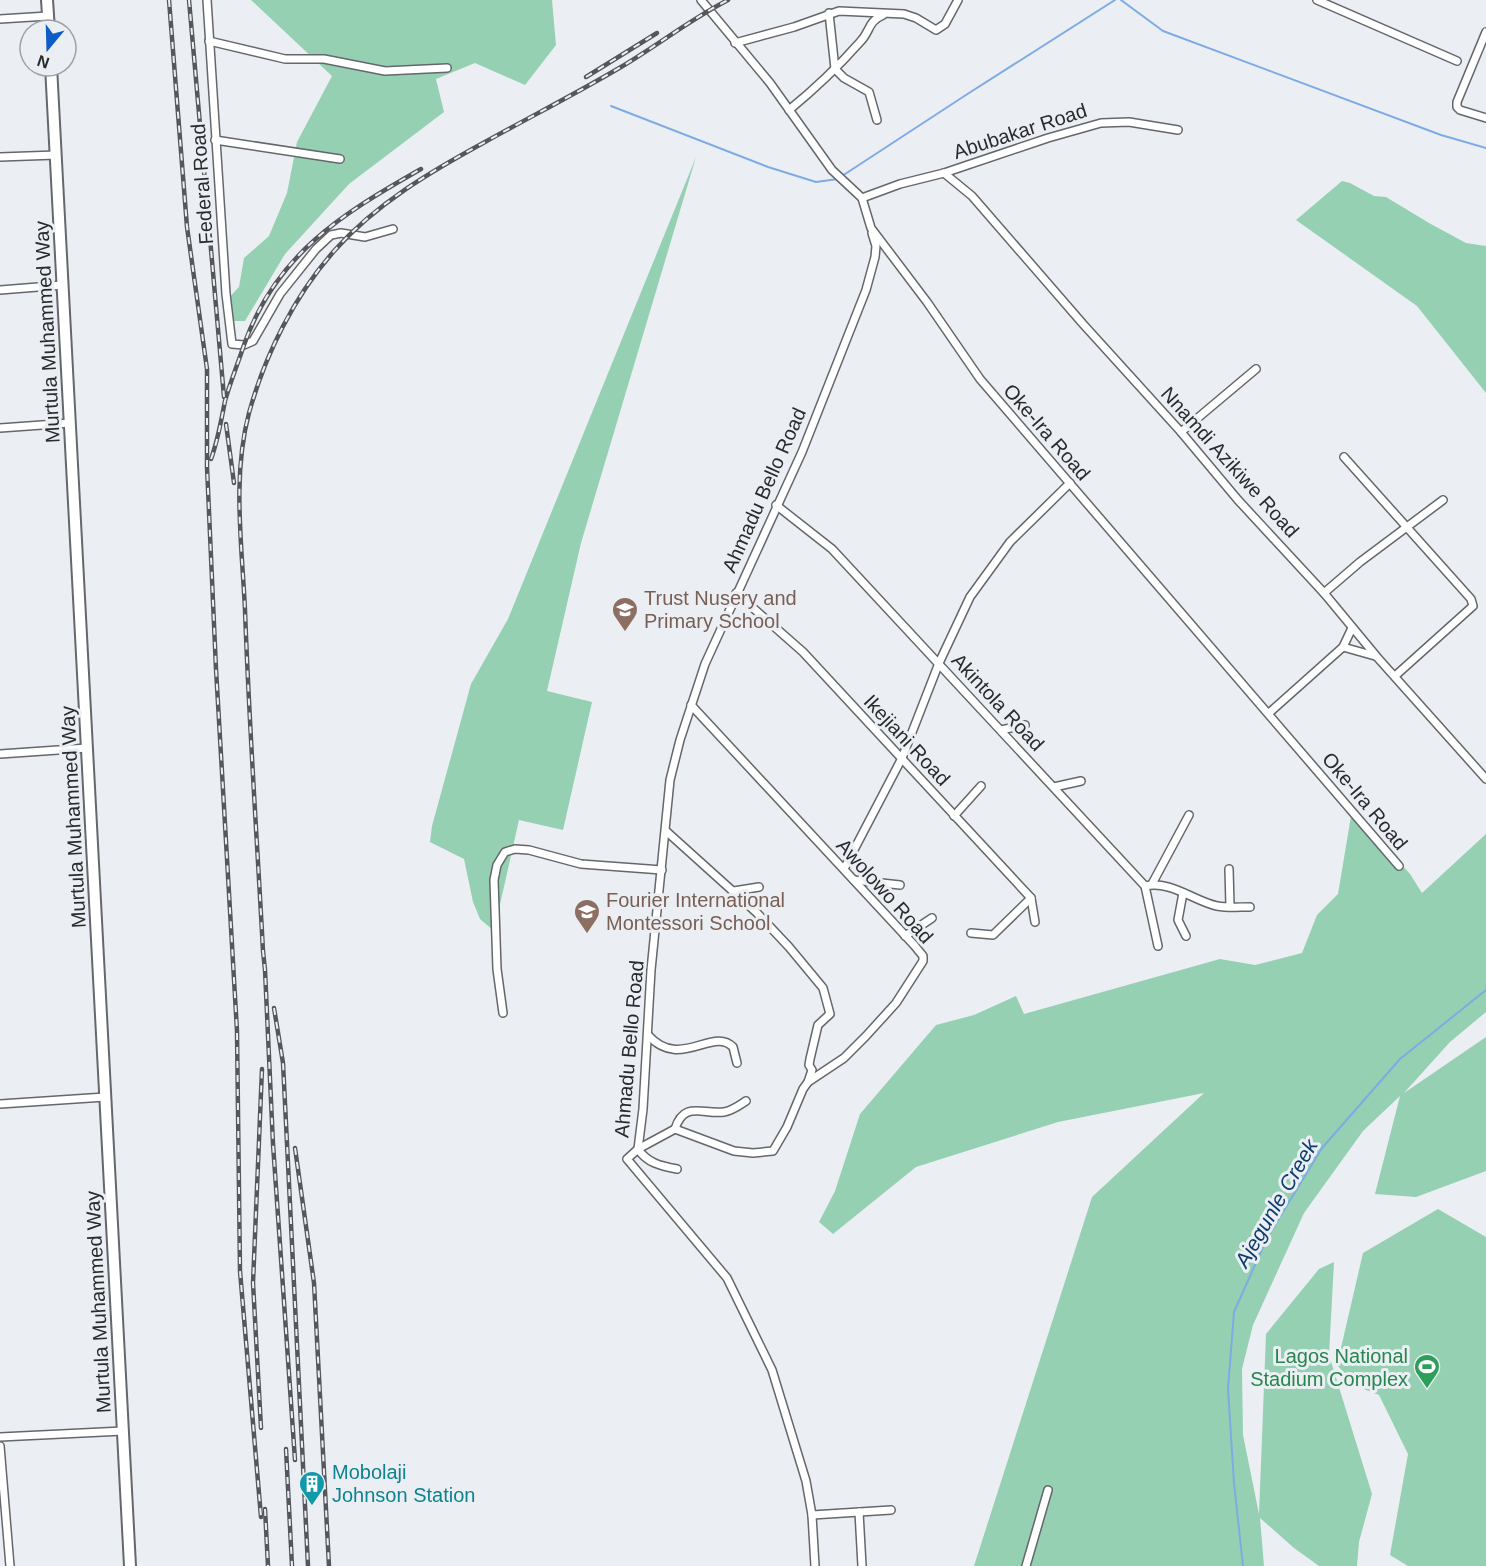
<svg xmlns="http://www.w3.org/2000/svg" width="1486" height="1566" font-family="Helvetica,sans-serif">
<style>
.green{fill:#95d0b2}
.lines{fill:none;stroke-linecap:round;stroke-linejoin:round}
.stream{stroke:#7eabe3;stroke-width:2}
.street-casing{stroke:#64676b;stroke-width:10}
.primary-casing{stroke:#64676b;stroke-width:14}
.street{stroke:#fff;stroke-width:7}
.primary{stroke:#fff;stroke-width:10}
.rail-casing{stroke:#55575a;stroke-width:4.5}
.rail{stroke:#ebeff4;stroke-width:2;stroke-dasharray:7;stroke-linecap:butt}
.labels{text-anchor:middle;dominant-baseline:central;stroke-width:6;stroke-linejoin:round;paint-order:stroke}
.street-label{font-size:20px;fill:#292b2d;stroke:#ebeff4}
.education-label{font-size:20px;fill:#785e54;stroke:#ebeff4;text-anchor:start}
.leisure-label{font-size:20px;fill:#27864d;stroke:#ebeff4;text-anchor:end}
.culture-label{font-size:20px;fill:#0d838f;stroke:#ebeff4;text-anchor:start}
.water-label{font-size:21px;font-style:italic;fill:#0d3c6e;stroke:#ebeff4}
</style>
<rect width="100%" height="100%" fill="#ebeff4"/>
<!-- green -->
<g class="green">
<polygon points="251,0 552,0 556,45 525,85 475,63 436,79 444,112 349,184 285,254 245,321 233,321 223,304 239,287 244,258 269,236 287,193 297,142 332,76"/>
<polygon points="696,157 581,543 547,691 592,702 563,830 519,820 494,931 480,919 473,902 464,859 430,842 432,826 471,684 508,619"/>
<polygon points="1342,181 1350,183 1374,196 1386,197 1429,223 1466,243 1486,246 1486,393 1417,306 1296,220"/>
<polygon points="1352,810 1410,874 1422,893 1486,834 1486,1012 1450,1042 1404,1093 1486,1037 1486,1171 1416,1197 1375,1194 1400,1096 1363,1131 1304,1213 1253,1325 1242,1369 1243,1435 1259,1514 1266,1334 1319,1269 1334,1262 1329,1355 1372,1494 1359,1542 1357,1566 1319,1566 1294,1548 1260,1518 1264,1566 974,1566 1092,1197 1204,1093 1058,1122 916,1167 833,1234 819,1222 835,1191 860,1114 936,1025 974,1015 1016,996 1024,1014 1220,959 1255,965 1302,953 1317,915 1338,894"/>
<polygon points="1438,1209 1486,1237 1486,1566 1408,1566 1390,1555 1408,1454 1379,1395 1356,1386 1337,1365 1363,1253"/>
</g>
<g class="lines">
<!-- stream -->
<g class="stream">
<polyline points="1121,0 1163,31 1441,135 1486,148"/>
<polyline points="611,106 768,167 816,182 838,179"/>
<polyline points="842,176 969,93 1115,0"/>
<polyline points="1243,1566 1234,1483 1228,1389 1234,1312 1267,1238 1322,1148 1400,1059 1486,990"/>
</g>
<defs>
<g id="street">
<polyline points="207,0 226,294 232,344 244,345 253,341 280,294 316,249 331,235 341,233 365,237 393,229"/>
<polyline points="701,0 770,83 832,170 862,198 871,228 927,302 980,379 1399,866"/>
<polyline points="1317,0 1457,61"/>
<polyline points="829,13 835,69 844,78 869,92 877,120"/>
<polyline points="0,19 48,16"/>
<polyline points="1486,32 1457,102 1457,107 1460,110 1486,118"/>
<polyline points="209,41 285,59 324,59 385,71 447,68"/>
<polyline points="735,43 794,27 839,11 904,14 916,18 936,30 945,24 958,0"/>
<path d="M 789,110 C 816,88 837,68 860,42 C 871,31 867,22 883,15"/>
<polyline points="215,140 340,159"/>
<polyline points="0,157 56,155"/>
<polyline points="944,173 972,196 1083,324 1181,432 1238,500 1324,593 1377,657 1486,779"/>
<polyline points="862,198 900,184 944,173 1048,138 1101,123 1129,122 1178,130"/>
<polyline points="0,290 63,285"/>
<polyline points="0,428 70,423"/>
<polyline points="1181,432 1256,369"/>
<polyline points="1344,457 1471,599 1473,606 1395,676"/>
<polyline points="776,505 832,549 1145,886 1158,946"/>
<polyline points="736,593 803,652 1031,898 1035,922"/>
<polyline points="1324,593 1360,562 1443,500"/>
<polyline points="1343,647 1375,656"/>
<polyline points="691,705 914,945 923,956 923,961 896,1003 866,1036 844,1058 808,1082 803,1089 787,1127 773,1151 753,1153 734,1151 675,1129 638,1149 627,1159 727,1278 772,1370 806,1481 812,1515 815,1566"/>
<polyline points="1269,713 1343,647 1352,628"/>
<polyline points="1001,730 1025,725"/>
<polyline points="0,754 87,748"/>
<polyline points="1054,787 1081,781"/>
<polyline points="954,816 981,786"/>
<polyline points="666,831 757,913 789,947 823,988 830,1014 818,1025 810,1059 809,1065 812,1070 808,1082"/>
<polyline points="844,869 902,758 939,663 970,597 1010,542 1070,483"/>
<polyline points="1229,869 1230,906"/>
<polyline points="854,880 900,885"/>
<polyline points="1152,884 1189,815"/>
<path d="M 1145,886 C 1170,880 1194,901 1217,906 C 1227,908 1239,907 1250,907"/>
<polyline points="734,891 759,887"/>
<polyline points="1183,893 1178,920 1186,936"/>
<polyline points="971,933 993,935 1031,898"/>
<polyline points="905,936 932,918"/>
<polyline points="503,1013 497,969 494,880 497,865 505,852 515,849 529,850 581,864 662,870"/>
<path d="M 648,1035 C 680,1071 713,1026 733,1047 L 737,1063"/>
<polyline points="0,1104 105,1097"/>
<path d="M 675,1129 C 684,1100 703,1115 724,1112 C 732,1111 740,1105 746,1101"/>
<path d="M 677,1169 C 661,1166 647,1163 638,1149 L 643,1109 L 651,970 L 670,780 L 680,740 L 705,664 L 802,452 L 866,290 L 875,257 L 876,246 L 872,233"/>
<polyline points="0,1437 123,1431"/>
<polyline points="0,1446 10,1566"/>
<polyline points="859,1512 862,1566"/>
<polyline points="812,1515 891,1510"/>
<polyline points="1026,1566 1048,1490"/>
</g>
<g id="primary">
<polyline points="47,0 49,30"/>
<polyline points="51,66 130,1566"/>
</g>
</defs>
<!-- street casing -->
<use href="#street" class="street-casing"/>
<!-- primary casing -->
<use href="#primary" class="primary-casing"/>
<!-- street -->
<use href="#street" class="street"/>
<!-- primary -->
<use href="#primary" class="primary"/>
<defs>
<g id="rail">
<polyline points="169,0 187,227 207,369 207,467 216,669 237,1031 240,1271 261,1517"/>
<polyline points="189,0 224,397"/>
<polyline points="586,77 657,33"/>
<polyline points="226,424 234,483"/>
<path d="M 211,459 C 218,440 221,421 225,401 C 230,383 238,363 244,345 C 276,254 342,214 421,169"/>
<polyline points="274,1008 283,1063 308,1566"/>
<polyline points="295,1148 314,1283 329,1566"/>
<polyline points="261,1428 253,1283 262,1069"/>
<polyline points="286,1449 292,1566"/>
<path d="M 295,1460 L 273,1144 L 265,970 L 263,951 C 257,838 249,724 245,610 C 242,545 232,477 249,413 C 265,355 294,296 335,250 C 377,203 430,172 485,142 C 530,117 577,93 621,67 C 658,45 691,19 728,0"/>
<polyline points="265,1509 268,1566"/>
</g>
</defs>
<!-- rail casing -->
<use href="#rail" class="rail-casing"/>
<!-- rail -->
<use href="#rail" class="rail"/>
</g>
<!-- icons -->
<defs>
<symbol id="school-pin" viewBox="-11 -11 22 30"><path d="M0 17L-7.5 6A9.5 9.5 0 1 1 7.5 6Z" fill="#8d6e63" stroke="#ebeff4"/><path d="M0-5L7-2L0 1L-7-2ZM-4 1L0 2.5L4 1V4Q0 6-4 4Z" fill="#fff"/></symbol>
<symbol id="stadium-pin" viewBox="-11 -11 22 30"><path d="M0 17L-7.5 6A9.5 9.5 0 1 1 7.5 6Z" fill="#2e9e5b" stroke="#ebeff4"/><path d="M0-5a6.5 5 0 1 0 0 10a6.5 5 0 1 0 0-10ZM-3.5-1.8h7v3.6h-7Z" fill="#fff"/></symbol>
<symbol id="building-pin" viewBox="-11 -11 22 30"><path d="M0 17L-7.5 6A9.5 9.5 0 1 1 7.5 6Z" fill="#0f9aa8" stroke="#ebeff4"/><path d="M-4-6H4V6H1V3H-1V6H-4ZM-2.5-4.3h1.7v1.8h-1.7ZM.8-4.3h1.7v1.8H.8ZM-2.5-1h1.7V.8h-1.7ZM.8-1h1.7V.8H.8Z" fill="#fff"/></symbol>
</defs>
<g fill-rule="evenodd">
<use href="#school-pin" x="610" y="595" width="30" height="40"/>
<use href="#school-pin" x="572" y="897" width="30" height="40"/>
<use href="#stadium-pin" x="1412" y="1352" width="30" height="40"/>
<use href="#building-pin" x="297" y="1469" width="30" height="40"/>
</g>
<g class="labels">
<!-- street labels -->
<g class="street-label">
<text transform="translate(1020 131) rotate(-18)">Abubakar Road</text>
<text transform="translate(202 184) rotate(-94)">Federal Road</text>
<text transform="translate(47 332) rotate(-93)">Murtula Muhammed Way</text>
<text transform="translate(1047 432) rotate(49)">Oke-Ira Road</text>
<text transform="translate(1230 462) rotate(48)">Nnamdi Azikiwe Road</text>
<text transform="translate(764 490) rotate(-66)">Ahmadu Bello Road</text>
<text transform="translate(998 702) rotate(47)">Akintola Road</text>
<text transform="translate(907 740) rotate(47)">Ikejiani Road</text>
<text transform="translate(1365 801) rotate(50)">Oke-Ira Road</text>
<text transform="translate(73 817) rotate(-93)">Murtula Muhammed Way</text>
<text transform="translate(885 891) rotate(48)">Awolowo Road</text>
<text transform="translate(629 1049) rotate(-85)">Ahmadu Bello Road</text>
<text transform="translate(98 1302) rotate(-93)">Murtula Muhammed Way</text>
</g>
<!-- education labels -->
<g class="education-label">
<text x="644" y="598">Trust Nusery and<tspan x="644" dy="23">Primary School</tspan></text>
<text x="606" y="900">Fourier International<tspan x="606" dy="23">Montessori School</tspan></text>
</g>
<!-- leisure labels -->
<g class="leisure-label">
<text x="1408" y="1356">Lagos National<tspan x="1408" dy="23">Stadium Complex</tspan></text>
</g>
<!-- culture labels -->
<g class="culture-label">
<text x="332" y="1472">Mobolaji<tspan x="332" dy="23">Johnson Station</tspan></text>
</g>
<!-- water labels -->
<g class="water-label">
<text transform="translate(1276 1203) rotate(-60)">Ajegunle Creek</text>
</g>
</g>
<!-- north arrow -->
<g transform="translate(48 48) rotate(199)"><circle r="28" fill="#ebeff4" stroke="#9da1a4" stroke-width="1.5"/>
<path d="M0-4.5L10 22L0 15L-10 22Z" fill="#0c5dc7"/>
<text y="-9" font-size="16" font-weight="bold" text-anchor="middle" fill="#292b2d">N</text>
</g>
</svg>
